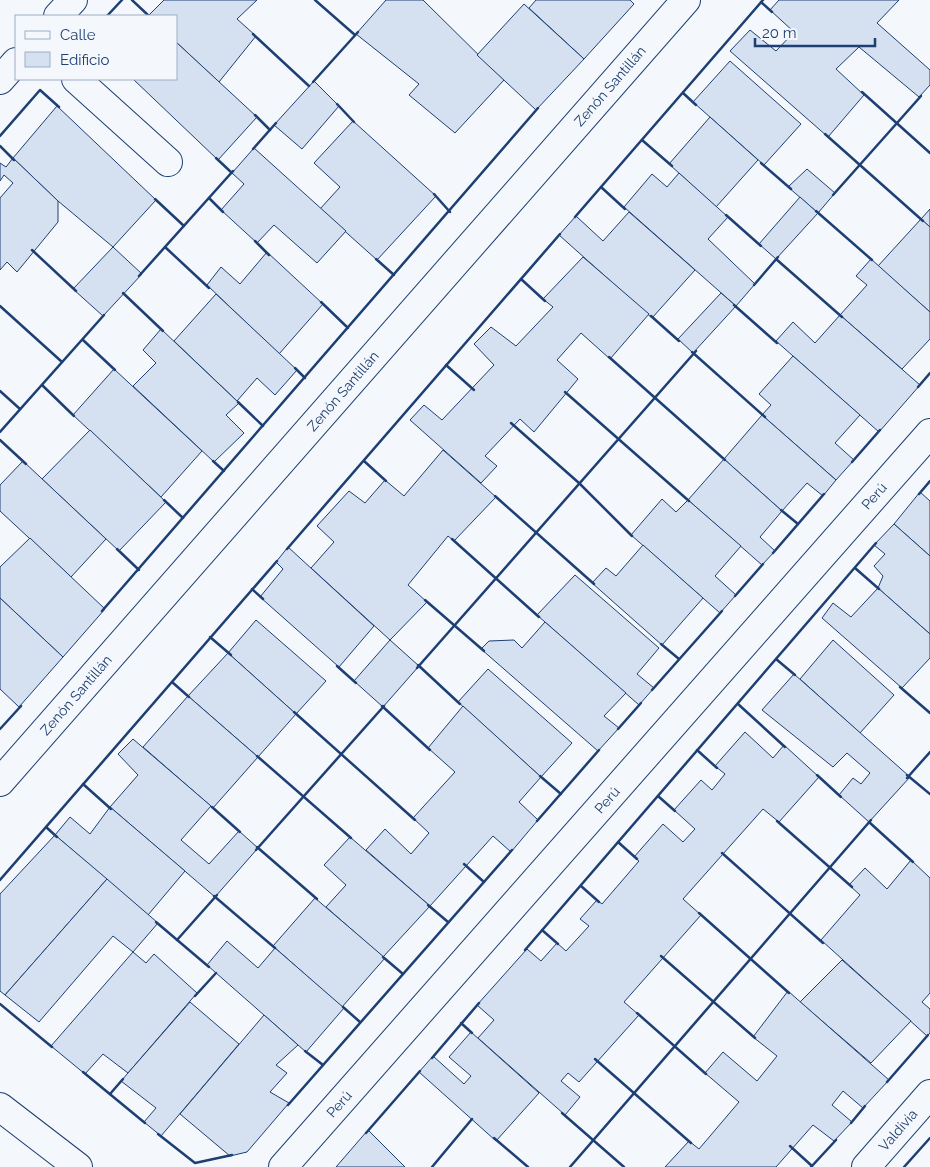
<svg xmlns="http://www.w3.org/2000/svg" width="930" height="1167" font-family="Raleway,sans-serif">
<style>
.building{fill:#d5e0f0;stroke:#1d3f73}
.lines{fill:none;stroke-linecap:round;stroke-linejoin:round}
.minor-casing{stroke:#1d3f73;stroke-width:30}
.minor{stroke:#f4f7fb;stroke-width:28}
.wall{stroke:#1d3f73;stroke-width:2.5}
.labels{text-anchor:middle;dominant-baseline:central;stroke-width:4;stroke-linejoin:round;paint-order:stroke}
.street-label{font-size:14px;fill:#1d3f73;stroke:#f4f7fb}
</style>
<rect width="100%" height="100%" fill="#f4f7fb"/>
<!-- building -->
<g class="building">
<polygon points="164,0 257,0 237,19 256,36 219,82 176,42 176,16 148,16"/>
<polygon points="386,0 423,0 504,80 455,133 409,95 419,84 356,34"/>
<polygon points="536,0 630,0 634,4 584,59 529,8"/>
<polygon points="779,0 899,0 877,23 930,70 930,85 919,97 859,47 836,69 864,95 828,137 730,51 750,30 776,51 794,32 770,10"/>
<polygon points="524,4 584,59 536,110 477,55"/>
<polygon points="176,42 257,117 218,160 133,79 176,79"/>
<polygon points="730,61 801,124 764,165 693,102"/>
<polygon points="314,81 339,106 302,149 274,125"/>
<polygon points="57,106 156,200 113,247 58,201 13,158"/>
<polygon points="710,117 758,160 716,207 669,164"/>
<polygon points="353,121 436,196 377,260 320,209 340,187 314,163"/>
<polygon points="254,148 346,231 317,263 274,225 257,243 221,210 244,184 232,173"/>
<polygon points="13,158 58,201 58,222 17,272 7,262 0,270 0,198 13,183 4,175 0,181 0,163 6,167"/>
<polygon points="807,169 835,193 818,213 788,187"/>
<polygon points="679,173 728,217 708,239 755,284 736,306 624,207 652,174 667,187"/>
<polygon points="800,197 818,213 776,259 759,244"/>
<polygon points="930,209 930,227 921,219"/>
<polygon points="629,212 695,270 652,318 559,235 576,216 603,241"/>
<polygon points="921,219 930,227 930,312 878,266"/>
<polygon points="113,247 142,274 103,316 73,289"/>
<polygon points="267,252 323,304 279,354 207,285 221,267 240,284"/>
<polygon points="583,257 649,314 610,359 581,333 557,360 578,379 534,432 520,419 485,456 497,466 481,483 410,420 424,405 442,420 494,365 474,344 491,327 516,346 553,307 543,299"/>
<polygon points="871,259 930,312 930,339 902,369 840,315 867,285 856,276"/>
<polygon points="721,293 736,306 693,353 678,339"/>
<polygon points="216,294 297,370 275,395 257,378 237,401 174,341"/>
<polygon points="840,315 920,385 879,432 776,341 793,322 815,343"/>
<polygon points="161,329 239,403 226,415 244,433 214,462 133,386 156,363 143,350"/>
<polygon points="793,356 860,415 835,443 854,460 836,480 762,415 771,405 759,394"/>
<polygon points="114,369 202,451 161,497 73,415"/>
<polygon points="762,415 836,480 823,496 807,483 782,511 724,459"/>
<polygon points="90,430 166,502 119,551 42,479"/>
<polygon points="443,450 496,497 454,541 448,536 408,585 427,602 390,640 311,568 334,542 317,526 349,491 365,503 385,480 404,496"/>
<polygon points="724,459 782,511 760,537 775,551 762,565 688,500"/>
<polygon points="23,461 106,539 71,577 0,511 0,485"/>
<polygon points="920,492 930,501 930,556 894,524"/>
<polygon points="662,499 676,512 688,500 741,546 715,576 736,595 720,613 631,535"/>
<polygon points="894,524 930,556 930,634 878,588 883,576 874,566 885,554 874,545"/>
<polygon points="30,538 105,609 63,657 0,598 0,567"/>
<polygon points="643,545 703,598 662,645 592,583 606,568 616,576"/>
<polygon points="288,547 374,626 339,667 260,597 283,569 276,562"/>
<polygon points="575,575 659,648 637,674 654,688 639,705 537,615"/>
<polygon points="878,588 930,634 930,658 902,688 822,618 833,603 851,617"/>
<polygon points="0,598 63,657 19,707 0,689"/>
<polygon points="256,620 326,681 296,714 228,653"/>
<polygon points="545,622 626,693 604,716 619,728 598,751 481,649 489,641 514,640 522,648"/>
<polygon points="390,640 419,666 383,707 354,681"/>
<polygon points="833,640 894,695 860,733 800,679"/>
<polygon points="228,653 296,714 258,757 188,696"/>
<polygon points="488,669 572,743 541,777 458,702"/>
<polygon points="794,674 910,777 869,822 839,795 853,778 861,784 870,773 847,753 833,767 762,710"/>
<polygon points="188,696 258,757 213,808 143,747"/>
<polygon points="463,706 541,777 519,802 538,820 511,852 493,836 430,906 366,850 385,829 411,854 429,833 413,818 455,772 428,748"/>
<polygon points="745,732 773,758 784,745 819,777 779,822 763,809 683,899 701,915 624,1002 639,1015 579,1082 568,1073 561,1081 580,1097 565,1115 478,1038 494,1020 477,1005 527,949 541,961 557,943 566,951 589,926 580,919 597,900 602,904 639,861 634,857 663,824 683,842 695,829 674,810 701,780 712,790 725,774 715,766"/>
<polygon points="133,739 211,806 181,840 209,864 239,831 258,848 215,897 110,807 138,775 118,754"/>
<polygon points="110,807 185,871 148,915 55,835 70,817 90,834"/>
<polygon points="55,835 107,879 5,995 0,991 0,894"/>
<polygon points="350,837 430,906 383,957 326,907 346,885 324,865"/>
<polygon points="911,860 930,878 930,993 922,1002 930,1009 930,1033 927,1036 821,940 860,895 849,885 865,868 887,889"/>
<polygon points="107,879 158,923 133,952 113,936 39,1022 5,995"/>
<polygon points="315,898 385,958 342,1007 273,946"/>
<polygon points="227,941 258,968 275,948 344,1008 306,1052 207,965"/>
<polygon points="133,952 146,963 154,954 197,993 128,1073 103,1054 85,1074 51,1046"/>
<polygon points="842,960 911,1021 871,1063 800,1002"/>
<polygon points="788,991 889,1080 863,1108 843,1091 832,1105 852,1122 834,1141 813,1125 776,1167 665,1167 689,1141 699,1149 739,1102 705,1073 723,1052 757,1081 777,1056 753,1037"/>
<polygon points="190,1002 239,1044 161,1136 144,1122 156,1108 121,1081"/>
<polygon points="264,1015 298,1045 276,1065 287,1073 270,1092 289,1103 247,1152 230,1156 180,1114"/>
<polygon points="471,1032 539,1093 496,1141 419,1072 433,1056 464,1084 471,1076 449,1057"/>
<polygon points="368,1130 405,1167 336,1167"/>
</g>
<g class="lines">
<defs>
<g id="minor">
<polyline points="58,16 73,0"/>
<polyline points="76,79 168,162"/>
<polyline points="0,80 16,62"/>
<polyline points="0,782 686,0"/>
<polyline points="0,1107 78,1167"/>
<polyline points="283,1167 930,433"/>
<polyline points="866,1167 930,1094"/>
</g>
</defs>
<!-- minor casing -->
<use href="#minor" class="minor-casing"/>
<!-- minor -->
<use href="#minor" class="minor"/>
<!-- wall -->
<g class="wall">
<polyline points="132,0 149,16"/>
<polyline points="315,0 355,35"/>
<polyline points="761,2 772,12"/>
<polyline points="107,16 122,0"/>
<polyline points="253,34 309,86"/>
<polyline points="313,82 358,32"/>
<polyline points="862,92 930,153"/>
<polyline points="683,93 696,105"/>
<polyline points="337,104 354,122"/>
<polyline points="255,115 270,130"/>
<polyline points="825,134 923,221"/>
<polyline points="0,136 40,90 59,107"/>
<polyline points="642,140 672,166"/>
<polyline points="0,146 14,160"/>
<polyline points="253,149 276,123"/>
<polyline points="216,158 232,173"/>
<polyline points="761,163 791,189"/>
<polyline points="601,187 625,209"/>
<polyline points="434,194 450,212"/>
<polyline points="833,195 921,96"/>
<polyline points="209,198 223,212"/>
<polyline points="155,199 184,226"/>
<polyline points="816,211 872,260"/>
<polyline points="726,215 761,246"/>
<polyline points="575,217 763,0"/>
<polyline points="255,241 269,255"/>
<polyline points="165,247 209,288"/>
<polyline points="32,250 76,291"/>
<polyline points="376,259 394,275"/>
<polyline points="776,259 842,317"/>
<polyline points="139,276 233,171"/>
<polyline points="521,279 545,301"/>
<polyline points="754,285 778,257"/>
<polyline points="123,293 163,331"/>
<polyline points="321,302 348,328"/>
<polyline points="734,305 777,343"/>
<polyline points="0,306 62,362"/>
<polyline points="651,316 679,341"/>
<polyline points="83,340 115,370"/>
<polyline points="692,352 765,417"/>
<polyline points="609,357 725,460"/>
<polyline points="446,365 474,390"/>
<polyline points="295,368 305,378"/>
<polyline points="42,385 74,416"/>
<polyline points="918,387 930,373"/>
<polyline points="0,391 20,409"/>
<polyline points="565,392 689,501"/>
<polyline points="238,402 263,426"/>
<polyline points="511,423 579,483 632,536"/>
<polyline points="0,432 104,315"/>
<polyline points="0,440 26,464"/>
<polyline points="213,461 224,471"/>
<polyline points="364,461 386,481"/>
<polyline points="852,462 880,430"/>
<polyline points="919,494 930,481"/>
<polyline points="495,496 594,584"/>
<polyline points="164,500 183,518"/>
<polyline points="781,510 798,524"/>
<polyline points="452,539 539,617"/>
<polyline points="117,549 139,570"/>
<polyline points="287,549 560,234"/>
<polyline points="773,553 824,494"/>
<polyline points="855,568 879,589"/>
<polyline points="252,589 263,599"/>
<polyline points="735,596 763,564"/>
<polyline points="425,600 484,651"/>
<polyline points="102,611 538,108"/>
<polyline points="210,637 231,655"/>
<polyline points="661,644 679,659"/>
<polyline points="776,659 795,675"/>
<polyline points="418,665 460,704"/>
<polyline points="337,666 356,683"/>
<polyline points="417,668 696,351"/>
<polyline points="172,682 189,697"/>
<polyline points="900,687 930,713"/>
<polyline points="652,690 722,611"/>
<polyline points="738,704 785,747"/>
<polyline points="382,706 430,750"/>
<polyline points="294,712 415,820"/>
<polyline points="0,729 21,706"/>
<polyline points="618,729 641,703"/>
<polyline points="697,750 717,768"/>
<polyline points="257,756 351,838"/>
<polyline points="817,775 841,797"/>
<polyline points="907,775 930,794"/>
<polyline points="540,776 561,794"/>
<polyline points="907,778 930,752"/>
<polyline points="83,784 111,809"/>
<polyline points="658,796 675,811"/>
<polyline points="212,807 240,832"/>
<polyline points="537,821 599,750"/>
<polyline points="777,821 852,887"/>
<polyline points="869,822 913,862"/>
<polyline points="46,827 57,837"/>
<polyline points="618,842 637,859"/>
<polyline points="257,847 317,899"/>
<polyline points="256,850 384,706"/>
<polyline points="722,853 823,943"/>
<polyline points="464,864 484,882"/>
<polyline points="0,880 277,561"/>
<polyline points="581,886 599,902"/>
<polyline points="214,896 275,948"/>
<polyline points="428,905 448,922"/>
<polyline points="699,913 789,993"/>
<polyline points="156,922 209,967"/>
<polyline points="542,930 558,944"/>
<polyline points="177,940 217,895"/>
<polyline points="525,950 876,543"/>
<polyline points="661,956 755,1038"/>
<polyline points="383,957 403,974"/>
<polyline points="195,996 216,973"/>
<polyline points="0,1004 52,1047"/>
<polyline points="343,1007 360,1022"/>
<polyline points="637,1013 706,1074"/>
<polyline points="461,1023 472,1033"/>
<polyline points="305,1051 323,1065"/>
<polyline points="432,1058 479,1003"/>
<polyline points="595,1059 691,1143"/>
<polyline points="83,1072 145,1123"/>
<polyline points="887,1082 928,1035"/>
<polyline points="110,1094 123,1079"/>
<polyline points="288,1105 512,850"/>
<polyline points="562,1113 624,1167"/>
<polyline points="851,1123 865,1106"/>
<polyline points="366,1133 420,1071"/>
<polyline points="158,1134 195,1163 232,1155"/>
<polyline points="494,1138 528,1167"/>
<polyline points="790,1146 812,1166"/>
<polyline points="432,1167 472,1119"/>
<polyline points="570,1167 871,820"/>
<polyline points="811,1167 836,1140"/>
<polyline points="904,1167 930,1138"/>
</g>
</g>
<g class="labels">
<!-- street labels -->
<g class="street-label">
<text transform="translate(610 86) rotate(-49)">Zenón Santillán</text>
<text transform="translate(343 391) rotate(-49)">Zenón Santillán</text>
<text transform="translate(874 496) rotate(-49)">Perú</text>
<text transform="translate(76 695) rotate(-49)">Zenón Santillán</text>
<text transform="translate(607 800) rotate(-49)">Perú</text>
<text transform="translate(339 1104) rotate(-49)">Perú</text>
<text transform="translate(898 1130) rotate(-49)">Valdivia</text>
</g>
</g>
<!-- legend -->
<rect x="15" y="15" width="162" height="65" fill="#f4f7fb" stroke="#9eadc5"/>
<rect x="25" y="31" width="25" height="8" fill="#f4f7fb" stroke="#9eadc5"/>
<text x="60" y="40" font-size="15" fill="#1d3f73">Calle</text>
<rect x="25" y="52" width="25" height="15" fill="#d5e0f0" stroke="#9eadc5"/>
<text x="60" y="65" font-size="15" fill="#1d3f73">Edificio</text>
<!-- scale -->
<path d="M755 38v8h120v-8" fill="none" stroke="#1d3f73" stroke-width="2.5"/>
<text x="762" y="38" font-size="15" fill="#1d3f73" stroke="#f4f7fb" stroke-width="4" paint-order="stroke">20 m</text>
</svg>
